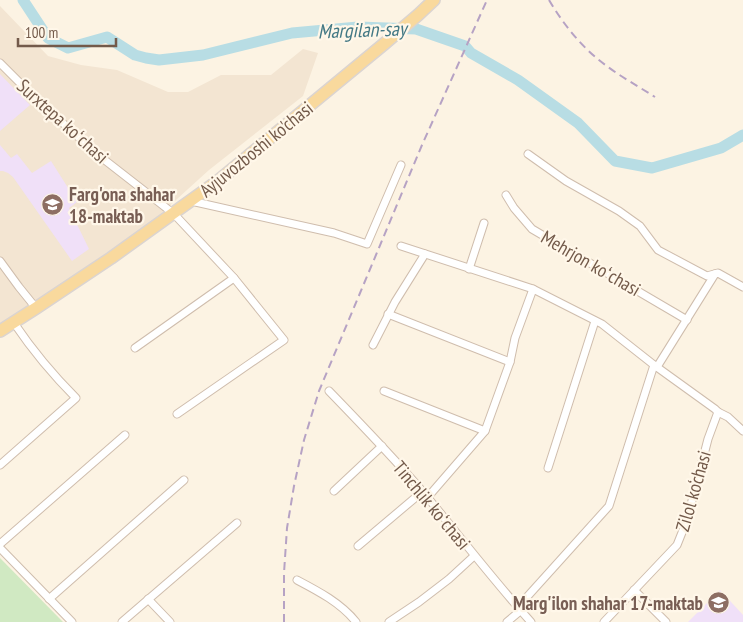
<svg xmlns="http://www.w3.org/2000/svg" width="743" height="622" font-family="'PT Sans Narrow',sans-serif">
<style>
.residential{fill:#f3e5d2}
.education{fill:#f0e0f8}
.green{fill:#d0e9c2}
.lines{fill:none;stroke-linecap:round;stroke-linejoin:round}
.river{stroke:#b8dde4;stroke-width:11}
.minor-casing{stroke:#cfbdad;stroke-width:9}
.primary-casing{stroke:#dbd4d0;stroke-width:14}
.minor{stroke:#fff;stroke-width:7}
.primary{stroke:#f9d99d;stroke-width:11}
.rail{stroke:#b6a2c4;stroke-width:2;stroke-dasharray:8 5;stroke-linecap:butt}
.labels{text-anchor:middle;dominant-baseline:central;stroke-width:4.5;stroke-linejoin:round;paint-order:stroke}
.street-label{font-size:19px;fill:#735a4a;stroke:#fff7e9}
.education-label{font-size:19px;font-weight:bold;fill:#785e54;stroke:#fff7e9;text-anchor:start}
.water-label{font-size:20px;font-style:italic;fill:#447985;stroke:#fff7e9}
</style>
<rect width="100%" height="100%" fill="#fcf3e3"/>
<!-- residential -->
<polygon class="residential" points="0,6 48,56 81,65 117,70 168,92 188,92 221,75 271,75 303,49 318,53 303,96 209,170 144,229 0,326"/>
<!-- education -->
<g class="education">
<polygon points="0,74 30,105 0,131"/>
<polygon points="0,145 11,158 17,154 32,173 51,161 77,202 69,208 89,249 72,261 13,177 8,173 3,171 0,171"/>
<polygon points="720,590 743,615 743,622 688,622"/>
</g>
<!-- green -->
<polygon class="green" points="0,558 63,622 0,622"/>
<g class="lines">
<!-- river -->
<polyline class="river" points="23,0 48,38 68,48 107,37 135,55 146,58 159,60 203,55 292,33 358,27 416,29 465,46 471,53 518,80 578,123 615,161 652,168 721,148 743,135"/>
<defs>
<g id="minor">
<polyline points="0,63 33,96 97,154 174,214 234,278 284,340 177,414"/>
<polyline points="528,154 566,181 619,211 640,226 658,250 707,276 718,273 743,287"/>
<polyline points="506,195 514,208 532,229 687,320"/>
<polyline points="191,201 334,233 367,244 401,165"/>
<polyline points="401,246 533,289 602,324 654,365 715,409 718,412 708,439 687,520 677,545 604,622"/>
<polyline points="0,261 19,287 36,308"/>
<polyline points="469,269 484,223"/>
<polyline points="388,314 510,362"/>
<polyline points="373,345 395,302 425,254"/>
<polyline points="135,348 234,278"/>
<polyline points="657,367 715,274"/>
<path d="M 329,391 C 361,424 393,457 423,492 C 459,535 493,580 531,622"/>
<polyline points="384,391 485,431"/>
<polyline points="718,412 728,417 743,431"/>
<path d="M 0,465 L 76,398 C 52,374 33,351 14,323"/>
<polyline points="548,468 595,321"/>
<polyline points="334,491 382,446"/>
<polyline points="427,498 485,431 510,362 515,338 533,289"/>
<polyline points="0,544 125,435"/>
<polyline points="358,546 422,492"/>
<polyline points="0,548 72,622"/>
<path d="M 297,580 C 318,591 341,603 356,622"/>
<polyline points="634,590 666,622"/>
<polyline points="49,599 184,480"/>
<polyline points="148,599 170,622"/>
<polyline points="517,608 609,506 654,365"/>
<polyline points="122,622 237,523"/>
<polyline points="389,622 419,602 449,579 474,556"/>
<polyline points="507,622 520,611"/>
</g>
<polyline id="primary" points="0,331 36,308 111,258 218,181 384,44 418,15 434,0"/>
</defs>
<!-- minor casing -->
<use href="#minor" class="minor-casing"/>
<!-- primary casing -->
<use href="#primary" class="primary-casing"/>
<!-- minor -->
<use href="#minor" class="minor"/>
<!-- primary -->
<use href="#primary" class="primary"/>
<!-- rail -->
<g class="rail">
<path d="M 549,0 C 562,22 579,44 599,60 C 616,74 636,85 655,97"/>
<polyline points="284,622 284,573 287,528 294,486 304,440 319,391 422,145 487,0"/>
</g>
</g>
<!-- icons -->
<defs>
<symbol id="school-disc" viewBox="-11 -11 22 22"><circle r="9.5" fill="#8d6e63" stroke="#fff7e9"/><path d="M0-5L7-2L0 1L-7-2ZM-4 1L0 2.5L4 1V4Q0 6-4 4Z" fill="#fff"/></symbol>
</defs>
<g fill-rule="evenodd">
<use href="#school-disc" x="40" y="192" width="25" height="25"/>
<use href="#school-disc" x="706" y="590" width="25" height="25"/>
</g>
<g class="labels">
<!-- street labels -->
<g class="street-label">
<text transform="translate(63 121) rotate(42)">Surxtepa koʻchasi</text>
<text transform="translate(256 149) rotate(-39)">Ayjuvozboshi ko'chasi</text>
<text transform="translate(591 263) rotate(30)">Mehrjon koʻchasi</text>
<text transform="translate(693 491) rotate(-74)">Zilol ko‘chasi</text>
<text transform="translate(432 505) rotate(50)">Tinchlik koʻchasi</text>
</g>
<!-- education labels -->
<g class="education-label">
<text x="69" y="194">Farg'ona shahar<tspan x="69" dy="22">18-maktab</tspan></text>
<text x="703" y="603" text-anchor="end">Marg'ilon shahar 17-maktab</text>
</g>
<!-- water labels -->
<g class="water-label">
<text transform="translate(362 30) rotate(-2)">Margilan-say</text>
</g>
</g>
<!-- scale -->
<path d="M18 38v8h98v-8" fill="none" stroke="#735a4a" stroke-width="2.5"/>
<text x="25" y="38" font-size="15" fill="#735a4a" stroke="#fff7e9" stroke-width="4" paint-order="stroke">100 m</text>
</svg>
